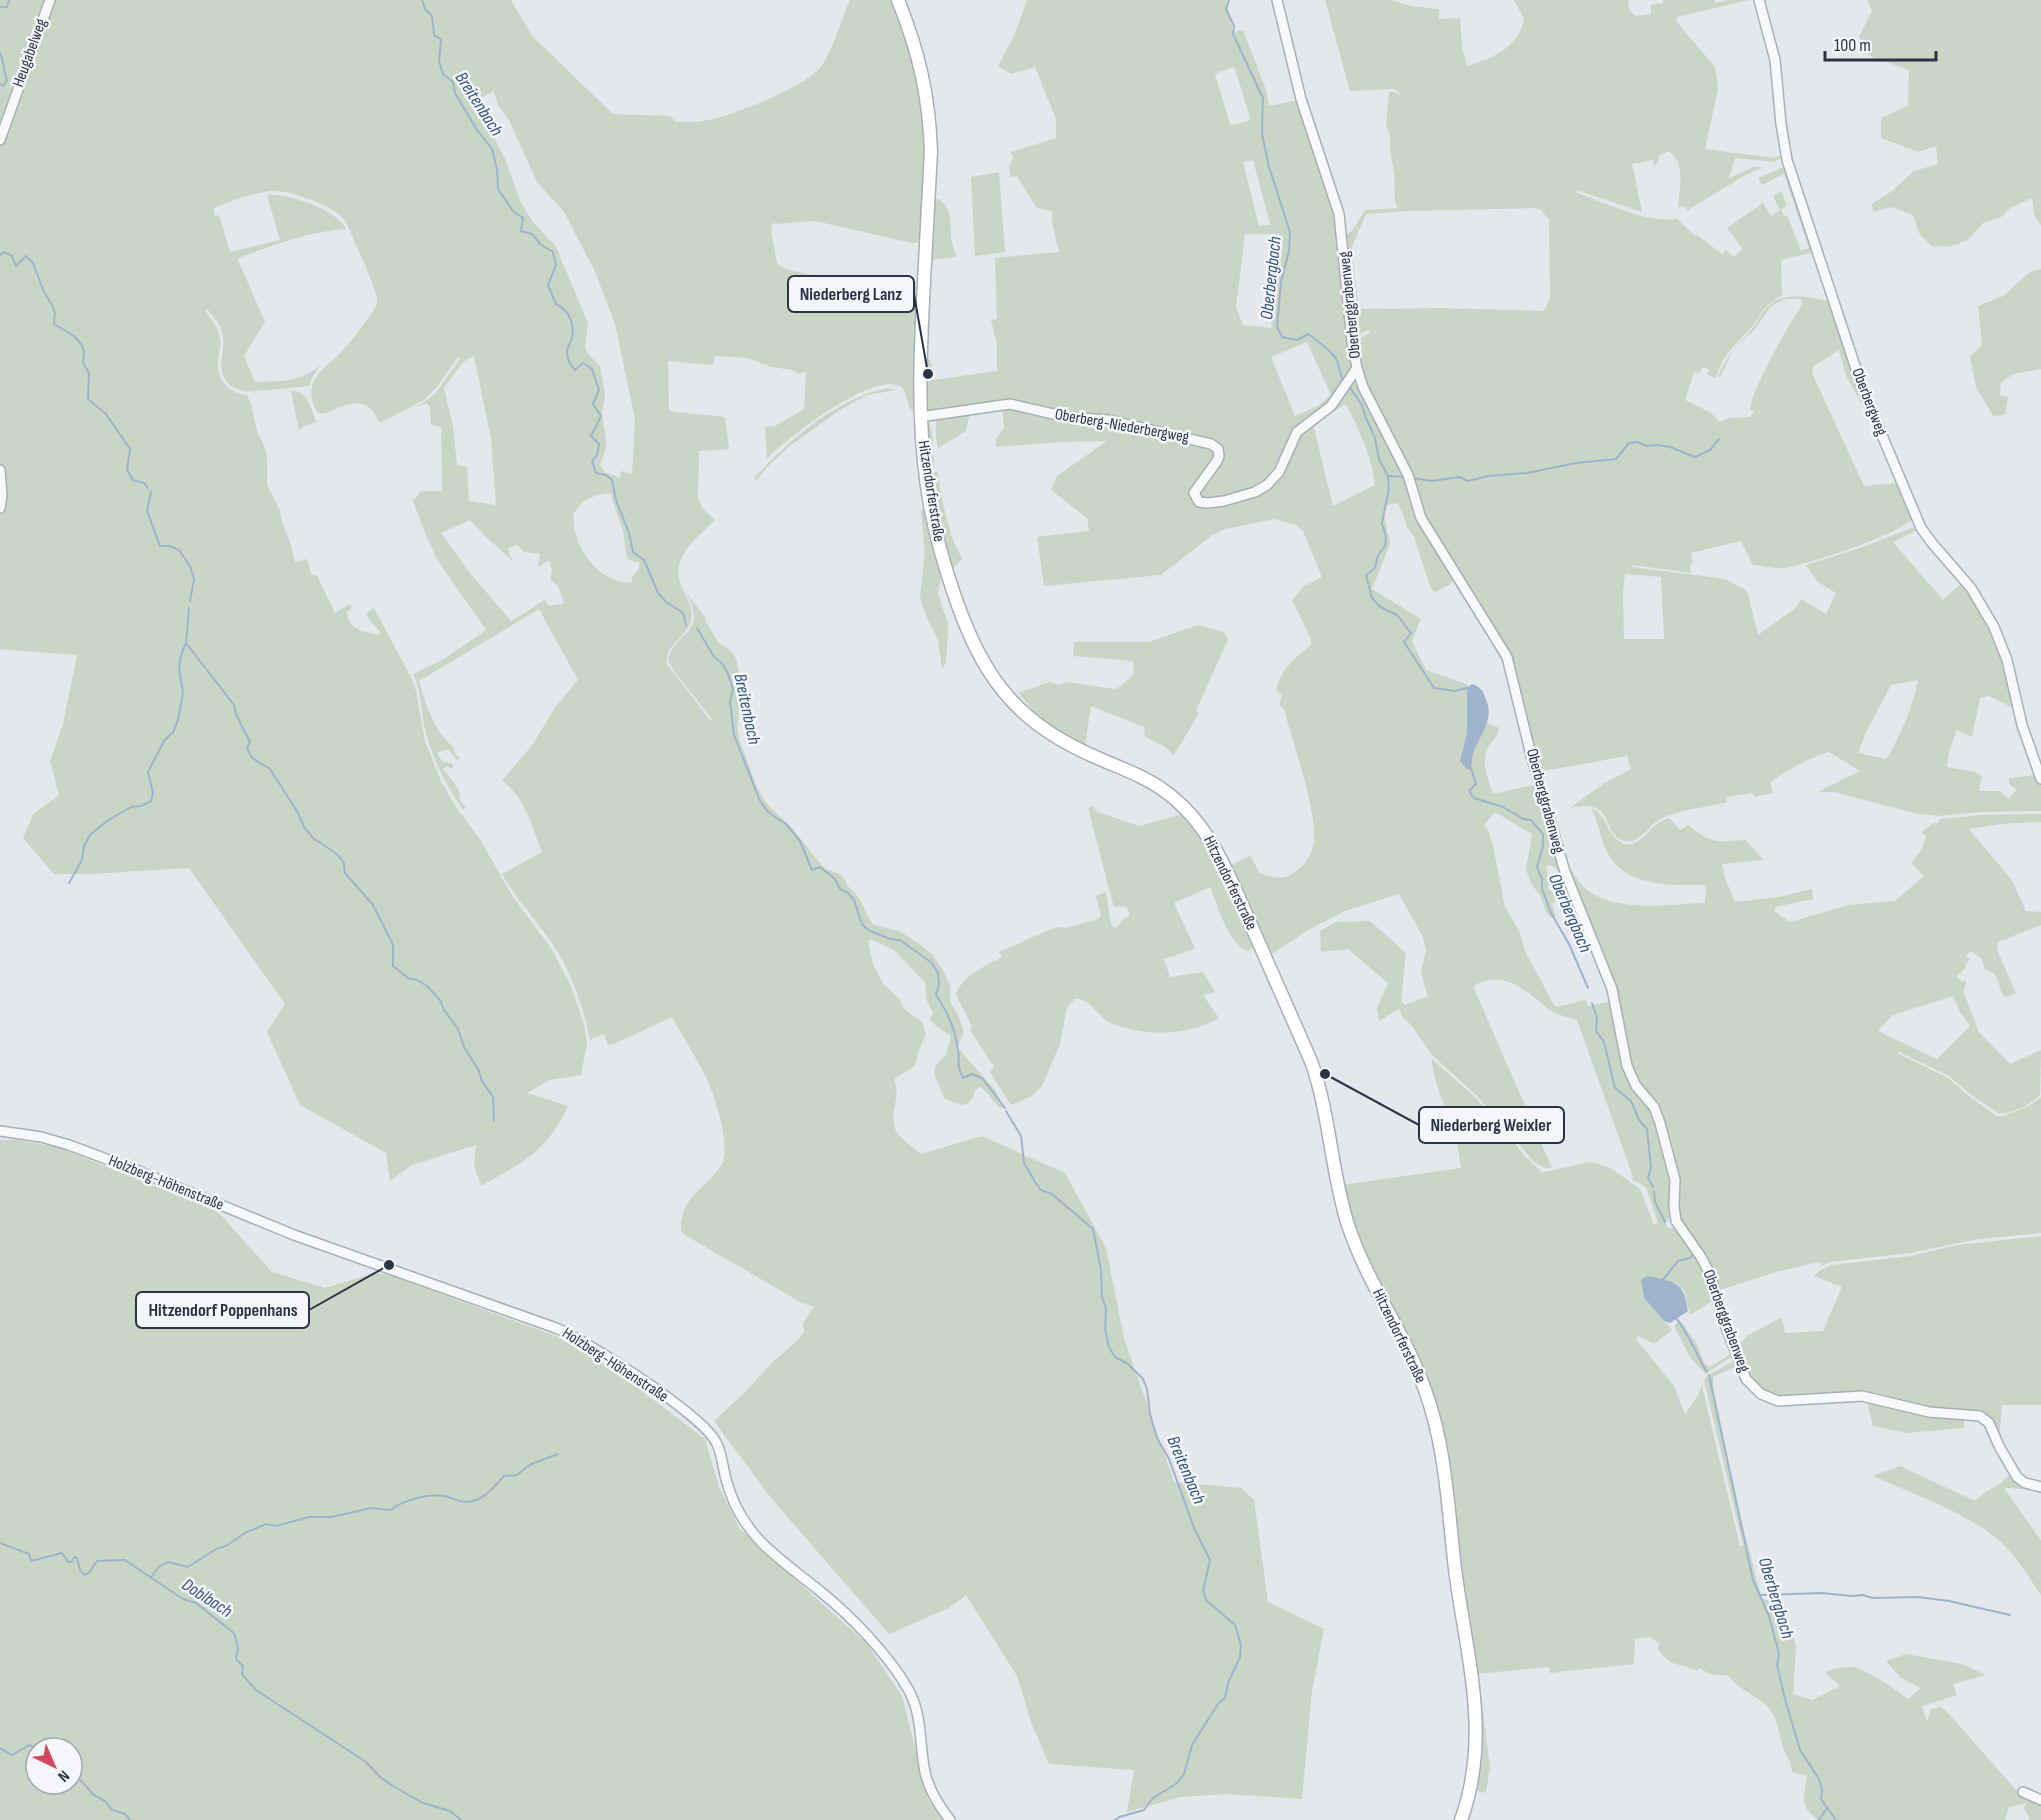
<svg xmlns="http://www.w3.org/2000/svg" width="2041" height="1820" font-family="'Sofia Sans Condensed',sans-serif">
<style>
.green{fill:#c9d6c5;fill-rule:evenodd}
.water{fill:#9fb4cc}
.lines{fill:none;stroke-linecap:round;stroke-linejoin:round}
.stream{stroke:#9fb4cc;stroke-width:2}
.minor-casing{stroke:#a9aeb7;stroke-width:12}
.secondary-casing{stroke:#a9aeb7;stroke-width:15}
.minor{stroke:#f7f8fa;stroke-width:9}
.secondary{stroke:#fff;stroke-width:12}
.labels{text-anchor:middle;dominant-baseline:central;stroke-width:5;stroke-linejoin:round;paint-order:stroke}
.street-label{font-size:16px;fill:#2b3445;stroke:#f4f6f9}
.water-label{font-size:18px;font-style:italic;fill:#34527a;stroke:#f4f6f9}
.leader{fill:none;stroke:#2b3445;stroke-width:2}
.callout-dot{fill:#2b3445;stroke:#f4f6f9;stroke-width:2}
.callout{fill:#f4f6f9;stroke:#2b3445;stroke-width:2}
.callout-label{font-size:18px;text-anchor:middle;font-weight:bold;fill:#2b3445}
</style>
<rect width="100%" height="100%" fill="#e4e7ec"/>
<!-- green -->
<g class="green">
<path d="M 0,0 L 511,0 L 532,36 L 613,114 L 670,116 L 676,122 C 686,122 697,123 708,120 C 734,115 804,87 820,68 C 832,53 842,18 850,0 L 895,0 L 912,45 L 927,124 L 923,238 L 918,240 L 917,243 L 912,243 L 815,221 L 775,224 L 773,222 C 770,231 772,237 774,246 C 775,251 775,259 778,264 C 787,275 816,268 832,290 L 914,280 L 914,286 L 919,288 L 915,408 L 912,410 C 905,404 909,391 899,386 C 870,373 786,439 767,459 L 765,427 L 775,426 L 804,409 L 806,372 L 798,374 L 793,370 L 771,367 L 748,358 L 715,356 L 713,365 L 668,361 L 669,410 L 675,412 L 725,417 L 729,449 L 699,451 L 698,498 L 703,509 L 715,520 C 693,542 666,560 685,594 C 689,603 694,611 691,621 C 687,636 663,647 667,664 L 710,720 L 712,719 L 674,671 L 668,660 C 676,629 710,634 685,591 L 706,619 L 705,620 L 718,642 L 733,653 L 737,661 L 740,679 L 738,730 L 739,739 L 757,787 L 766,803 L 792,828 L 818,861 L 826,869 L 840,874 L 845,879 L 847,885 L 859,898 L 870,920 L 874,925 L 899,931 L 918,943 L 933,955 L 943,971 L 950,985 L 950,1001 L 958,1015 L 963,1029 L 963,1035 L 957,1047 L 995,1090 L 1004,1107 L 1000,1108 C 992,1102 989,1092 980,1087 L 975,1090 L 973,1097 L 967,1104 L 960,1105 L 945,1099 L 934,1074 L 935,1066 L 946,1054 L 951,1039 L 950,1035 L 936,1026 L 930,1019 L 933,1013 L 927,1001 L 925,982 L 894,950 L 872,940 L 868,941 L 873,964 L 884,985 L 900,999 L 903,1008 L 922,1022 L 926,1034 L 919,1050 L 915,1066 L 894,1079 C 902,1096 888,1115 896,1131 C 901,1140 914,1148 921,1154 L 982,1136 L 1065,1173 L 1106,1248 L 1124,1338 L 1174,1482 L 1241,1488 L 1254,1500 L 1268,1602 L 1324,1629 L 1312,1691 L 1302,1799 L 1227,1794 L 1181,1797 L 1127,1812 L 1134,1770 L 1049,1764 L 1031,1722 L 1017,1676 L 966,1595 L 949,1608 L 889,1634 L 771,1498 L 714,1421 L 744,1393 L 772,1363 L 800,1338 L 804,1332 L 803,1323 L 814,1307 L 802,1303 L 685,1235 L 681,1230 C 680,1196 705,1190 721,1166 C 732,1149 715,1095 706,1077 C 696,1057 683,1037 672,1017 L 614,1044 L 608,1045 L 604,1034 L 593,1038 L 590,1041 C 584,1007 572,975 554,946 C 537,921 517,900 502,874 L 542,852 C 532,827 525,796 502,781 L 533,744 L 556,706 L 578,680 L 539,609 L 419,681 C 427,708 433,729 454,748 L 454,753 L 460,758 L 457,760 L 448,749 L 437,753 L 442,761 L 452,764 L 453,767 L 452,769 L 446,766 L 443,769 L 455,784 L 459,791 L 460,800 L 466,808 L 463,810 C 445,784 431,756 424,725 C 421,708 421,690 413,674 L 444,659 L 486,630 L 438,561 L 425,533 L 413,501 L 421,491 L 442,491 L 441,427 L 431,425 L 430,408 L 427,403 L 417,407 L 435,394 L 460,359 L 458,357 L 436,388 L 424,400 L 380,423 C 367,396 355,401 331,411 C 325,413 322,415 317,412 C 300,382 324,370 342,351 C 351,342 358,332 365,322 C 370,316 376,309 377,301 C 378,290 354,242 349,228 C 346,223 345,219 341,216 C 329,205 287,189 271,191 C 252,193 230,201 213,209 L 215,216 L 219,215 L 230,252 L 280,240 L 267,195 C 286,192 338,210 346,229 C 310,231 275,245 241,257 L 238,260 L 265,322 L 244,356 L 255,382 C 281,381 299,383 321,365 L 313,376 L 309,386 L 247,392 L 230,386 C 212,367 229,350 221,329 C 219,322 212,315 207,309 L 205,311 C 212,320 219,328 220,340 C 221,346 219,352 218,359 C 215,378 228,393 247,395 L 251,404 L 257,431 L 265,448 L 267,458 L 267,485 L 280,511 L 282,522 L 290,542 L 295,562 L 307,559 L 311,574 L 317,576 L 335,613 L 350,604 L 352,607 L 347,612 C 348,630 365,632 379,635 L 380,632 C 376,626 369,621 366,614 L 374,608 L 412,679 L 416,691 L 425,741 L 441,781 L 456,807 L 479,838 L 513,897 L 551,948 L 571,986 L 584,1025 L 587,1043 L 581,1075 L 549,1080 L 527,1093 L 568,1106 C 547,1152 523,1162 481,1186 L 474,1166 L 476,1145 L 412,1165 L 390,1181 L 386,1153 L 300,1105 L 267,1032 L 285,1004 L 189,868 L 90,874 L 54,874 L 23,838 L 33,814 L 59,795 L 50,761 L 63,724 L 77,655 L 0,649 ZM 494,91 L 498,105 L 509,120 L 537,182 L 565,213 L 580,243 L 594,269 L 615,324 L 635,419 L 632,474 L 621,471 L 620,478 L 605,472 L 600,465 L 606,448 L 606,440 L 602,414 L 605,395 L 600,366 L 588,354 L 585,348 L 588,323 L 556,247 L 532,221 L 521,203 L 505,159 L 475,101 ZM 474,356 L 491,439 L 496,505 L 469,501 L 467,467 L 457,465 L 453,427 L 444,388 L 463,362 ZM 610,493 L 623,531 L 627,559 L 640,563 L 639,568 L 632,577 L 632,582 C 601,587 569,543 574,513 C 582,500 594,494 610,493 ZM 470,520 L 486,537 L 513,561 L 509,553 L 508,548 L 517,545 L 524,552 L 540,554 L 538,566 L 540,566 L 547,561 L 550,562 L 552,571 L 550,579 L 558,586 L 564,603 L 549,606 L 545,600 L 511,621 L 469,572 L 441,533 Z"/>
<path d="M 1027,0 L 1226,0 L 1233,32 L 1243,30 L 1266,90 L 1269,106 L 1299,100 L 1337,214 L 1352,357 L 1349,371 L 1334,399 L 1303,423 L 1282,462 L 1260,487 L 1208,501 L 1197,497 L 1220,448 L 1026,405 L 927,412 L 927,360 L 930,359 L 933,380 L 997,371 L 997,344 L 991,320 L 997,319 L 995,258 L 1059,252 L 1052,222 L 1052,212 L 1036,207 L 1017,176 L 1011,177 L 1009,167 L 1013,157 L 1011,152 L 1056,138 L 1056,119 L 1035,67 L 1011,74 L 998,66 L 1014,36 ZM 1232,67 L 1235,68 L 1250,118 L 1249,121 L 1232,125 L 1230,124 L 1215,74 ZM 1253,160 L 1270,224 L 1269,225 L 1259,226 L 1243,162 ZM 1245,234 L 1279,234 L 1280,236 L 1270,313 L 1272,328 L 1243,325 L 1236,307 ZM 1307,342 L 1331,395 L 1318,406 L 1295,416 L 1271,357 Z"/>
<path d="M 1325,0 L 1390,0 L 1411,6 L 1439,9 L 1439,19 L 1460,18 C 1462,36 1460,49 1468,66 C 1493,58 1520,47 1524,18 L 1514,0 L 1628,0 L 1629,10 L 1636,16 L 1651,14 L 1651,5 L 1663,3 L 1663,0 L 1715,0 L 1715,3 L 1729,0 L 1749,0 L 1677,17 L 1677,22 L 1715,67 L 1718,89 L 1705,149 L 1773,158 L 1783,155 L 1782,157 L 1774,162 L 1735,158 L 1729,178 L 1753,167 L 1764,167 L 1747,174 L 1688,210 L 1683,206 L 1678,207 C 1679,187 1687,163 1668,151 L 1659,156 L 1658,162 L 1654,166 L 1653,160 L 1632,164 L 1642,212 L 1579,191 L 1575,192 C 1605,203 1646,223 1677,219 L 1695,236 L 1697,235 L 1722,254 L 1726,250 L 1734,257 L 1743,249 L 1727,228 L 1763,203 L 1771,216 L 1780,210 L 1773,196 L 1781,191 L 1787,206 L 1781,209 L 1784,216 L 1787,215 L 1801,251 L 1809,248 L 1784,174 L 1762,185 L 1758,178 L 1781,168 L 1786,168 L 1814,252 L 1781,260 L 1782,296 C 1766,302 1762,313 1753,325 C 1735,347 1725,350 1715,379 L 1707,374 L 1709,369 L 1702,367 L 1700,373 L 1694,372 L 1685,400 L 1711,413 L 1720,422 L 1729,418 L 1749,417 L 1754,413 L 1750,409 C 1751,400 1754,395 1757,387 C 1770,358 1785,331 1802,305 L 1802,299 L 1785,299 L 1771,306 L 1754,330 L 1733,350 L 1720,377 L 1718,376 C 1727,355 1736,347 1751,330 C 1757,323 1761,314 1767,307 C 1783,290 1811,297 1831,302 L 1875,426 L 1847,378 L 1839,350 L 1814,366 L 1812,373 L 1864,486 L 1898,483 L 1912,518 C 1905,533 1805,565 1786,568 C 1775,569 1763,566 1753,565 L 1741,541 L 1691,553 L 1693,564 L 1690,565 L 1691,573 L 1633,565 L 1632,567 L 1719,578 L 1727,580 L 1747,591 L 1758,635 L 1796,608 L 1801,599 L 1826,614 L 1836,593 L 1818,582 L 1806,565 L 1863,547 L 1911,528 L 1919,529 L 1893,542 L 1943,600 L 1963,582 L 1975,599 L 2000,649 L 2014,702 L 2013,708 L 1989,696 L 1980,698 L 1972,737 L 1957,730 L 1949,752 L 1947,767 L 1975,772 L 1982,776 L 1979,791 L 1999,791 L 2009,799 L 2017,790 L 2009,784 L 2009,778 L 2037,775 L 2041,786 L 2041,811 L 1981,812 L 1937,816 L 1918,814 L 1834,792 L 1818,792 L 1860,771 L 1829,752 C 1807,759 1788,769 1770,783 L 1773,793 L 1755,797 L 1753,793 L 1726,797 L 1727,802 C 1705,808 1680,809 1660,819 C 1649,825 1640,844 1626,841 C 1599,837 1619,797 1570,808 L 1603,784 L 1631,769 L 1627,756 L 1538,772 L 1514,671 L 1430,530 L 1365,386 L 1355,344 L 1361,338 L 1370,333 L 1368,330 L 1354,337 L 1345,233 L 1347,234 L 1352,231 L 1365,210 L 1398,208 L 1395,202 L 1394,173 L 1390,151 L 1390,135 L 1386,126 L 1389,92 L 1395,92 L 1399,94 L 1400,93 L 1394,89 L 1350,91 ZM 1535,208 L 1541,210 L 1549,220 L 1550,299 L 1544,311 L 1441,308 L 1361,309 L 1359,308 L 1351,249 L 1366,214 L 1408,211 ZM 1625,574 L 1661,577 L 1664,639 L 1624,639 L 1623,592 ZM 1918,680 C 1913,707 1902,731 1889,755 L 1886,759 L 1858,753 L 1866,732 L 1891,685 Z"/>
<polygon points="1868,0 2041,0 2041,225 2034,215 2032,198 2010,208 2001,217 1983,223 1968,240 1949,247 1932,246 1920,235 1913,215 1891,207 1873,212 1872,204 1892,191 1914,171 1938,164 1936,146 1918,152 1881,138 1881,118 1908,106 1909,70 1870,56 1859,37 1872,11"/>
<polygon points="999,172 1005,252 975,256 971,177"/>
<path d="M 934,198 C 952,201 951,225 951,239 C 952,245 955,252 956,257 L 931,260 Z"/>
<polygon points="2041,269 2041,369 2014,374 2001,382 2000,395 2008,397 2005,415 1993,416 1976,387 1970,357 1982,345 1978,306 2003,296 2030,272"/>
<path d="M 1359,380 L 1398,458 L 1411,494 L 1456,577 L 1449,585 L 1435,592 L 1431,589 L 1414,537 L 1407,527 L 1402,512 L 1397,503 L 1387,505 L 1384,512 L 1385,521 L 1390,544 L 1372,589 L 1421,619 L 1412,641 L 1426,670 L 1469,685 L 1467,688 L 1467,732 L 1460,761 L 1472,765 C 1470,750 1483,737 1487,723 L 1499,728 C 1498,738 1492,740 1488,748 C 1480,762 1489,780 1493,794 L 1537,784 L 1562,874 L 1560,874 L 1555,867 L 1548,865 L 1546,868 L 1549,878 L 1548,889 L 1552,892 L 1558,892 L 1561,896 L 1552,904 L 1556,916 L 1551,918 L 1546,912 L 1540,895 L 1532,885 L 1526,870 L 1532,834 L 1495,812 L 1484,825 L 1488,829 L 1493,846 L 1505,907 L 1520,933 L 1525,951 L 1554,1005 L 1556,1007 L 1571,1004 L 1585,999 L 1588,1006 L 1612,1001 L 1621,1049 L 1652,1108 L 1673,1175 L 1672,1213 L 1666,1222 L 1667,1228 L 1678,1228 L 1700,1258 L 1716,1299 L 1690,1315 L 1684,1290 L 1674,1282 L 1644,1298 L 1672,1330 L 1654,1344 L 1638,1336 L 1636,1339 L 1674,1386 L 1685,1414 L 1697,1397 L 1702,1386 L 1740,1546 L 1743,1545 L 1704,1380 L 1707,1376 L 1732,1362 L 1737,1364 L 1742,1376 L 1732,1368 L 1713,1377 L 1714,1393 L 1741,1519 L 1761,1596 L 1763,1599 L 1775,1602 L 1791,1626 L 1796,1647 L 1793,1694 L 1812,1700 L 1840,1686 L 1825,1673 C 1833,1668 1843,1666 1853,1667 C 1865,1669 1899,1691 1908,1699 L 1921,1688 L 1901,1678 L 1886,1661 L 1906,1654 L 1962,1664 L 1986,1675 L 1953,1684 L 1957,1695 L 1922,1706 L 1927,1722 L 1931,1709 L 1941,1707 L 1949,1714 L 2016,1790 L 2022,1795 L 2041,1802 L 2041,1820 L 2030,1820 L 2024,1808 L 2026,1803 L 2009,1807 L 2005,1820 L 1818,1820 C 1799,1806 1804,1798 1807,1776 L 1792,1772 C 1792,1765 1789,1761 1786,1754 C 1778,1739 1780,1718 1766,1705 C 1754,1694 1739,1690 1729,1676 L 1710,1674 L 1699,1668 L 1698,1670 C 1691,1670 1689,1667 1683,1666 C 1668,1662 1667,1661 1658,1649 L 1659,1643 L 1650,1637 L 1635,1639 L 1634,1664 L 1550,1673 L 1549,1667 L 1475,1674 L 1445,1449 L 1352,1223 L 1342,1185 L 1461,1168 C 1459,1156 1455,1125 1450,1116 C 1442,1103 1432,1073 1432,1059 L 1475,1097 L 1525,1156 L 1541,1171 L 1540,1173 L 1589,1162 L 1596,1163 L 1612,1169 L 1640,1189 L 1654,1225 L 1658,1223 L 1646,1187 L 1632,1180 L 1633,1177 L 1577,1020 C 1570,1018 1562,1016 1555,1013 C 1549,1011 1544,1005 1540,1002 C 1518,984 1499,971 1473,986 L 1552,1168 L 1545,1168 L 1534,1162 L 1477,1096 L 1432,1055 L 1411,1025 L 1402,1016 L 1399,1009 L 1379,1021 L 1377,1008 L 1388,983 L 1348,949 L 1321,952 L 1320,931 L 1336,922 L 1370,921 L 1406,953 L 1401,1001 L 1405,1005 L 1429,996 L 1427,994 L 1421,972 L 1426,950 L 1423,937 L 1399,894 L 1345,911 L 1310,929 L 1272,954 L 1231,865 L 1250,856 L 1260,873 C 1272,878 1283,881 1295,872 C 1304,866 1310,857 1313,846 C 1320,817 1292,741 1284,709 L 1279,705 L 1282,695 L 1276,690 C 1281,670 1294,658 1311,645 L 1311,639 L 1292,600 L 1303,587 L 1322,577 L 1303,531 L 1296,525 L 1274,519 L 1225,529 L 1211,536 L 1161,575 L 1044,586 L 1037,537 L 1089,531 L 1087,518 L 1051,490 L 1057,476 L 1107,441 L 1059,442 L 996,447 L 996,439 L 1004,428 L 1002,406 L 1093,420 L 1211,445 L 1217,454 L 1200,479 L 1198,504 L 1268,486 L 1294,440 L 1349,383 ZM 1346,404 C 1359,430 1372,456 1375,485 L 1333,506 L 1313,424 Z"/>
<path d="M 888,388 L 896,390 L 867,395 L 840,410 L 791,445 L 769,465 L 756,481 L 754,478 C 787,442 838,397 888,388 Z"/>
<path d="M 291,391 C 308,390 311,408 316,422 L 304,426 L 299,431 Z"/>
<polygon points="970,411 966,431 938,448 936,438 936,420 939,417"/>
<path d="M 926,421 L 929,422 C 935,438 933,455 934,472 L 938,472 C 940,492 950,545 963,558 L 954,567 L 950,564 L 933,491 Z"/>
<polygon points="924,509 928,518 942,574 938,593 948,624 948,633 946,663 942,669 938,640 927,618 920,598 925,553 921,511"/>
<path d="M 1198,625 L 1224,632 L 1228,639 L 1196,711 L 1199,713 L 1174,755 L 1164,746 L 1145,737 L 1144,727 L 1091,706 L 1085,746 C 1055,731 1039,720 1019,693 L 1049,682 L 1059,685 L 1067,682 L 1115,689 L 1121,686 L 1134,674 L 1133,661 L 1073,656 L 1074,642 L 1149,642 Z"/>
<path d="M 1092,806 L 1098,812 L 1139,826 L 1187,813 L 1207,839 L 1255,946 L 1248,951 C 1228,944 1218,906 1210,887 L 1174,903 L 1195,949 L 1164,959 L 1170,977 L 1203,972 L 1215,992 L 1203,995 L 1219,1018 C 1191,1036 1139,1037 1109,1022 C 1098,1016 1088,997 1075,999 L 1067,1007 L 1060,1044 L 1042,1086 L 1032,1096 L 1011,1105 L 990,1072 L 994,1067 L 970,1030 L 972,1026 L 956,995 C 961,976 986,966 1002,957 L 999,952 L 1056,927 L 1066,928 L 1098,919 L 1101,916 L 1096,896 L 1106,892 C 1108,902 1109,920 1113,927 L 1117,927 L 1123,919 L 1129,916 C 1130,905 1123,906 1115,907 L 1113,904 L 1088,808 Z"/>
<path d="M 1591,808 C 1607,814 1607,836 1622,843 C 1636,850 1647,832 1657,824 C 1661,821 1665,820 1669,818 L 1680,830 L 1688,825 C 1711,844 1716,842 1745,840 L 1764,860 L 1722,864 L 1725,878 L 1735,902 L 1779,897 L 1812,889 L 1813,899 L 1775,907 L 1775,912 L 1790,922 L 1849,905 L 1895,901 L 1924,876 L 1911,863 L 1922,849 L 1926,837 L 1921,832 L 1935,822 L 1938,824 L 1940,819 L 1981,815 L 2041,814 L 2041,822 L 2001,824 L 1969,829 L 2012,880 L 2026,911 L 2041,912 L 2041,925 L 1998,942 L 1997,950 L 2016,993 L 2006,997 L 2002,994 C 1998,983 1999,972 1985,970 L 1982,959 L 1971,951 L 1966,956 L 1970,959 L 1965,965 L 1966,967 L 1956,977 L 1963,982 L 1965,980 L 1966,984 L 1963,991 L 1979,1032 L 2010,1064 L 2041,1050 L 2040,1095 C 2031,1105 2011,1114 1998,1113 L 1971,1095 L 1949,1076 L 1899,1052 L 1897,1053 L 1948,1078 L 1970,1097 L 1997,1116 L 2003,1116 L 2029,1106 L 2041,1097 L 2041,1233 L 1978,1239 L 1910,1253 L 1830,1262 L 1822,1266 L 1819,1262 L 1776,1272 L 1717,1291 L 1680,1223 L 1662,1122 L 1633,1075 L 1615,997 L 1578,901 L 1559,837 C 1564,853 1569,869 1580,883 C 1607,915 1668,904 1705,903 L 1706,887 L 1704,885 C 1670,885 1626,888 1607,852 C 1600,838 1599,822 1591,808 ZM 1953,996 L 1960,1012 L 1970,1026 L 1937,1059 L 1878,1031 L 1893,1015 Z"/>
<path d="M 0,1140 L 17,1140 L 58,1147 L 218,1212 L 272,1272 L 325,1288 L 375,1273 L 389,1275 L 556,1336 L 617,1372 L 705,1439 L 719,1487 L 740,1529 L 867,1644 L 902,1696 L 928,1799 L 946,1820 L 0,1820 ZM 36,1748 L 72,1748 L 72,1784 L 36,1784 Z"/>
<polygon points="2041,1236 2041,1405 2002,1405 1999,1439 1989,1419 1889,1400 1771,1397 1750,1380 1738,1346 1747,1336 1782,1317 1785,1333 1823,1331 1842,1287 1814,1276 1819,1271 1831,1265 1911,1256 1957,1245"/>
<polygon points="1680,1321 1697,1344 1704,1363 1709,1367 1733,1353 1733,1356 1705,1374 1690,1357 1674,1326"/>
<polygon points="1866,1398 1964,1417 1964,1428 1907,1433 1873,1426"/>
<path d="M 1900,1466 L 1975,1501 C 1986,1490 2002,1485 2012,1472 L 2028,1486 L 2027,1489 L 2004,1488 L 2041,1540 L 2041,1595 C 2029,1578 2017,1557 2002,1543 C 1973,1515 1911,1493 1873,1476 Z"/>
<polygon points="1481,1695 1490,1767 1486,1793 1474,1790 1478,1696"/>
</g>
<!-- water -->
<g class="water">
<path d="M 1472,684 C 1479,686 1483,690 1485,697 C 1495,718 1482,732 1474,751 C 1471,757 1473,764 1470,770 L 1467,769 L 1460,761 L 1467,732 L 1467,688 Z"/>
<path d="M 1648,1276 C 1676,1282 1684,1282 1688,1311 L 1670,1323 L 1664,1321 L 1644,1298 L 1641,1279 Z"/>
</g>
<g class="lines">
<!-- stream -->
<g class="stream">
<path d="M 422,0 L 425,9 L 432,16 L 434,35 L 441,39 L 439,61 L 443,74 L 453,82 L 455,93 L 477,130 L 492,149 L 497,169 L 498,189 L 513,211 L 523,218 L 521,231 L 532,234 L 541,245 L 553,252 L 556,265 L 548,285 L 556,304 C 569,310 575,324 572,338 C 571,343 567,347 567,352 C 567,359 570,365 575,370 L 583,363 L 592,369 L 599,390 L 593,404 L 601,416 L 591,436 L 599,444 L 597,455 L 592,461 L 596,473 L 606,475 L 612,480 L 616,500 L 629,533 L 633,552 L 644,560 L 658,593 L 666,602 L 683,613 L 686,625"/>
<path d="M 1229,0 L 1226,9 L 1234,26 L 1233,34 L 1263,98 L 1262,134 L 1269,167 L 1290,232 L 1289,251 L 1281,282 L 1277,327 L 1282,337 L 1297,340 L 1308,334 C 1317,340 1328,349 1335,357 C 1339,363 1340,374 1343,381"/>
<polyline points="0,7 7,7 9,0"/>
<path d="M 0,53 C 4,60 3,71 7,80 L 3,86 L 0,84"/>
<polyline points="0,255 4,252 12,256 16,266 26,256 33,263 44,292 52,305 55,313 54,324 74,336 82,345 84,353 83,363 89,373 88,399 106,414 130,449 127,470 133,480 144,483 148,488"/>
<polyline points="1348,385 1362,405 1366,418 1375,438 1379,459 1388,476 1389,489 1382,523 1386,537 1385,546 1378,555 1375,568 1366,575 1372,598 1380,607 1397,615 1411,633 1404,642 1434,688 1455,691 1467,688"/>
<polyline points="1388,476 1406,477"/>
<polyline points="1413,478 1432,481 1459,477 1468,481 1488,476 1527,473 1576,463 1616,459 1629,443 1637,442 1647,446 1657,445 1670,447 1695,457 1710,450 1719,439"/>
<polyline points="151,491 147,511 160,546 170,546 179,550 190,566 194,579 190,601"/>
<polyline points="189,608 186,643 234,705 236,714 250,742 247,748 252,758 270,769 298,813 304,827 313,838 337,854 344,863 345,873 373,905 393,945 393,966 408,978 417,980 427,986 440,1000 444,1010 458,1029 464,1047 478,1069 482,1081 493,1097 494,1121"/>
<path d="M 697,628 L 714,657 L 722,663 L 728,674 L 733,689 L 730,701 L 734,735 L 760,801 L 769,813 L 786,824 L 800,841 L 812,870 L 820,867 L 835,879 L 840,889 L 848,893 L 854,900 L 862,924 L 868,930 L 890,939 L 900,940 L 932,963 L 938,973 L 939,984 L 936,995 C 948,1013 955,1028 958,1050 C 961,1064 955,1062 963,1078 L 972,1074 L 982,1078 L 1005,1108"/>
<polyline points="1471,768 1476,784 1469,791 1474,798 1503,807 1523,819 1531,820 1543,834 1543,846 1537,867 1542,879 1542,889 1551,913 1569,944 1588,988"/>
<polyline points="69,883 82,860 84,846 90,835 107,821 131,807 141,806 151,801 153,793 148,772 164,741 173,732 178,720 183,693 179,668 181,655 186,643"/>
<polyline points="1592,1003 1597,1017 1596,1031 1604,1042 1615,1088 1631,1101 1639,1120 1647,1129 1651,1168 1648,1177 1653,1187"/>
<polyline points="1006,1111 1021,1136 1024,1163 1035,1182 1041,1190 1052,1194 1093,1229 1101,1270 1102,1297 1106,1308 1105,1329 1109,1347 1115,1357 1128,1364 1143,1379 1147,1389 1150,1414 1157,1438 1169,1459 1195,1530 1210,1560 1203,1591 1206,1600 1235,1625 1241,1645 1240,1657 1228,1683 1225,1698 1218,1704 1192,1745 1184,1774 1177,1783 1153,1798 1144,1810 1119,1817 1115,1820"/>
<polyline points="1654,1191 1655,1202 1665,1222"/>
<polyline points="1662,1281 1678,1261 1690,1258 1694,1253"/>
<path d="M 1676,1318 C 1689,1334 1696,1354 1707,1372"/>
<polyline points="1709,1375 1753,1580 1769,1616 1779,1654 1777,1665 1785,1699 1800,1750 1819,1779 1822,1789 1821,1799 1836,1820"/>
<polyline points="0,1543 29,1554 31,1561 62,1553 68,1562 72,1562 74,1557 77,1558 80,1570 84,1575 89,1573 97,1561 125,1560 183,1599 196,1603 234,1633 238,1648 236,1659 243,1666 242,1674 256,1690 366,1762 380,1777 393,1786 423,1803 450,1811 461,1820"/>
<path d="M 151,1577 L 159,1567 L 168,1562 L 188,1567 L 216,1549 L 226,1546 L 245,1533 L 266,1524 L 276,1526 L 309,1517 L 332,1517 L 371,1508 L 391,1510 C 401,1501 429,1493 444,1496 C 451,1497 459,1502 466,1502 C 482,1502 494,1487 504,1476 L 517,1475 L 531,1464 L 558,1454"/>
<polyline points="1761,1595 1822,1593 1851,1596 1863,1595 1873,1598 1918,1597 1949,1601 2010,1615"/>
<polyline points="0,1748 12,1755 29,1745 37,1748"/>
<polyline points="72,1771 94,1795 105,1801 112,1810 125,1814 130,1820"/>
<polyline points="1819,1820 1827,1808"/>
</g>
<defs>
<g id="minor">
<polyline points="1277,0 1301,99 1339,214 1352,342 1357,368 1363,387 1408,475 1421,518 1507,657 1531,755 1565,872 1612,989 1627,1066 1636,1086 1654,1107 1660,1123 1675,1180 1674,1207 1676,1221 1701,1257 1710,1274 1724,1322 1746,1379 1761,1394 1778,1401 1862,1396 1929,1412 1980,1416 1989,1423 1999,1446 2017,1477 2025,1483 2041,1487"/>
<polyline points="1759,0 1775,60 1781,124 1787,160 1863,390 1921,528 1932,543 1971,588 1994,627 2007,660 2022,725 2041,779"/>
<polyline points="0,140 50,0"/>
<polyline points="920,417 1010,404 1066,417 1108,420 1211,444 1218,449 1219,456 1217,461 1194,493 1199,502 1208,503 1224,501 1255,492 1267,485 1279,472 1297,432 1331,406 1357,368"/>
<polyline points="0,470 2,495 0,508"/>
<path d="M 0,1131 L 41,1137 L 69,1145 L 133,1169 L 294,1235 L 556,1328 C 587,1341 705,1416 717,1444 C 722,1455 723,1468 726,1479 C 732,1503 744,1524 761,1542 C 779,1560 800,1575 820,1591 C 851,1616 888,1654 908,1689 C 923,1715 919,1744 925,1772 C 929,1791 939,1806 950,1820"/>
<polyline points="2023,1792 2041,1800"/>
</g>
<path id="secondary" d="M 898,0 C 919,52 929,96 931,151 C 929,189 927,226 925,263 C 921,338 916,412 927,486 C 932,523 942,559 954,594 C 966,629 981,665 1005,693 C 1030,724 1064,744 1100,759 C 1123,769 1146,777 1166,792 C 1211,825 1229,876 1251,925 C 1271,970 1291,1016 1311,1061 C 1330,1114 1331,1172 1348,1225 C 1367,1283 1405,1333 1425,1390 C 1446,1447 1448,1509 1455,1569 C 1466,1655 1492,1735 1461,1820"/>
</defs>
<!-- minor casing -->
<use href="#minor" class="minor-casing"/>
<!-- secondary casing -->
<use href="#secondary" class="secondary-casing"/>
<!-- minor -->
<use href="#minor" class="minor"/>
<!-- secondary -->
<use href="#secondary" class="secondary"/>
</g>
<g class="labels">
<!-- street labels -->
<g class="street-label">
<text transform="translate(30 53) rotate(-70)">Heugabelweg</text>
<text transform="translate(1350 305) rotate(-96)">Oberberggrabenweg</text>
<text transform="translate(1869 402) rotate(69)">Oberbergweg</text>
<text transform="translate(1122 426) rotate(10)">Oberberg-Niederbergweg</text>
<text transform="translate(931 491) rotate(81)">Hitzendorferstraße</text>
<text transform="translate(1545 801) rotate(75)">Oberberggrabenweg</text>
<text transform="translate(1230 883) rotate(64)">Hitzendorferstraße</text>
<text transform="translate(166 1183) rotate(22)">Holzberg-Höhenstraße</text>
<text transform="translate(1726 1321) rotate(70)">Oberberggrabenweg</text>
<text transform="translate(1399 1336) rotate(64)">Hitzendorferstraße</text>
<text transform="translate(615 1365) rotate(33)">Holzberg-Höhenstraße</text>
</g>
<!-- water labels -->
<g class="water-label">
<text transform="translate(479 104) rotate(57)">Breitenbach</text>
<text transform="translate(1271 278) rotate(-84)">Oberbergbach</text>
<text transform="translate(747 709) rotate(78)">Breitenbach</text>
<text transform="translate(1570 913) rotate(67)">Oberbergbach</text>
<text transform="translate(1186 1470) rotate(67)">Breitenbach</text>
<text transform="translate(207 1598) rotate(33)">Doblbach</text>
<text transform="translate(1776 1598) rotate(73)">Oberbergbach</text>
</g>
</g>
<!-- callouts -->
<path class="leader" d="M928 374L914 294M1325 1074L1419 1125M389 1265L309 1310"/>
<g class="callout-dot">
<circle cx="928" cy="374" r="6"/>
<circle cx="1325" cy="1074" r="6"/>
<circle cx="389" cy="1265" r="6"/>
</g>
<g class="callout">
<rect x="788" y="276" width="126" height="36" rx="6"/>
<rect x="1419" y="1107" width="145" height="36" rx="6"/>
<rect x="136" y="1292" width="173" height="36" rx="6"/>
</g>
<g class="callout-label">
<text x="851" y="300">Niederberg Lanz</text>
<text x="1491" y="1131">Niederberg Weixler</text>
<text x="223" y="1316">Hitzendorf Poppenhans</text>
</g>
<!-- north arrow -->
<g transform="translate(54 1766) rotate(136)"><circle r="28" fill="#f4f6f9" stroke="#a4a8b1" stroke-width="1.5"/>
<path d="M0-4.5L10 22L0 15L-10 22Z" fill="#d1495b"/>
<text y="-9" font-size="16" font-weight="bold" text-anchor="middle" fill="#2b3445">N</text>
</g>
<!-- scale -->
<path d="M1825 51v9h111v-9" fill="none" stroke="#2b3445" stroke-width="3"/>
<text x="1834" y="51" font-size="18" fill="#2b3445" stroke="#f4f6f9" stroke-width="4.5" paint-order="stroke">100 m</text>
</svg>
